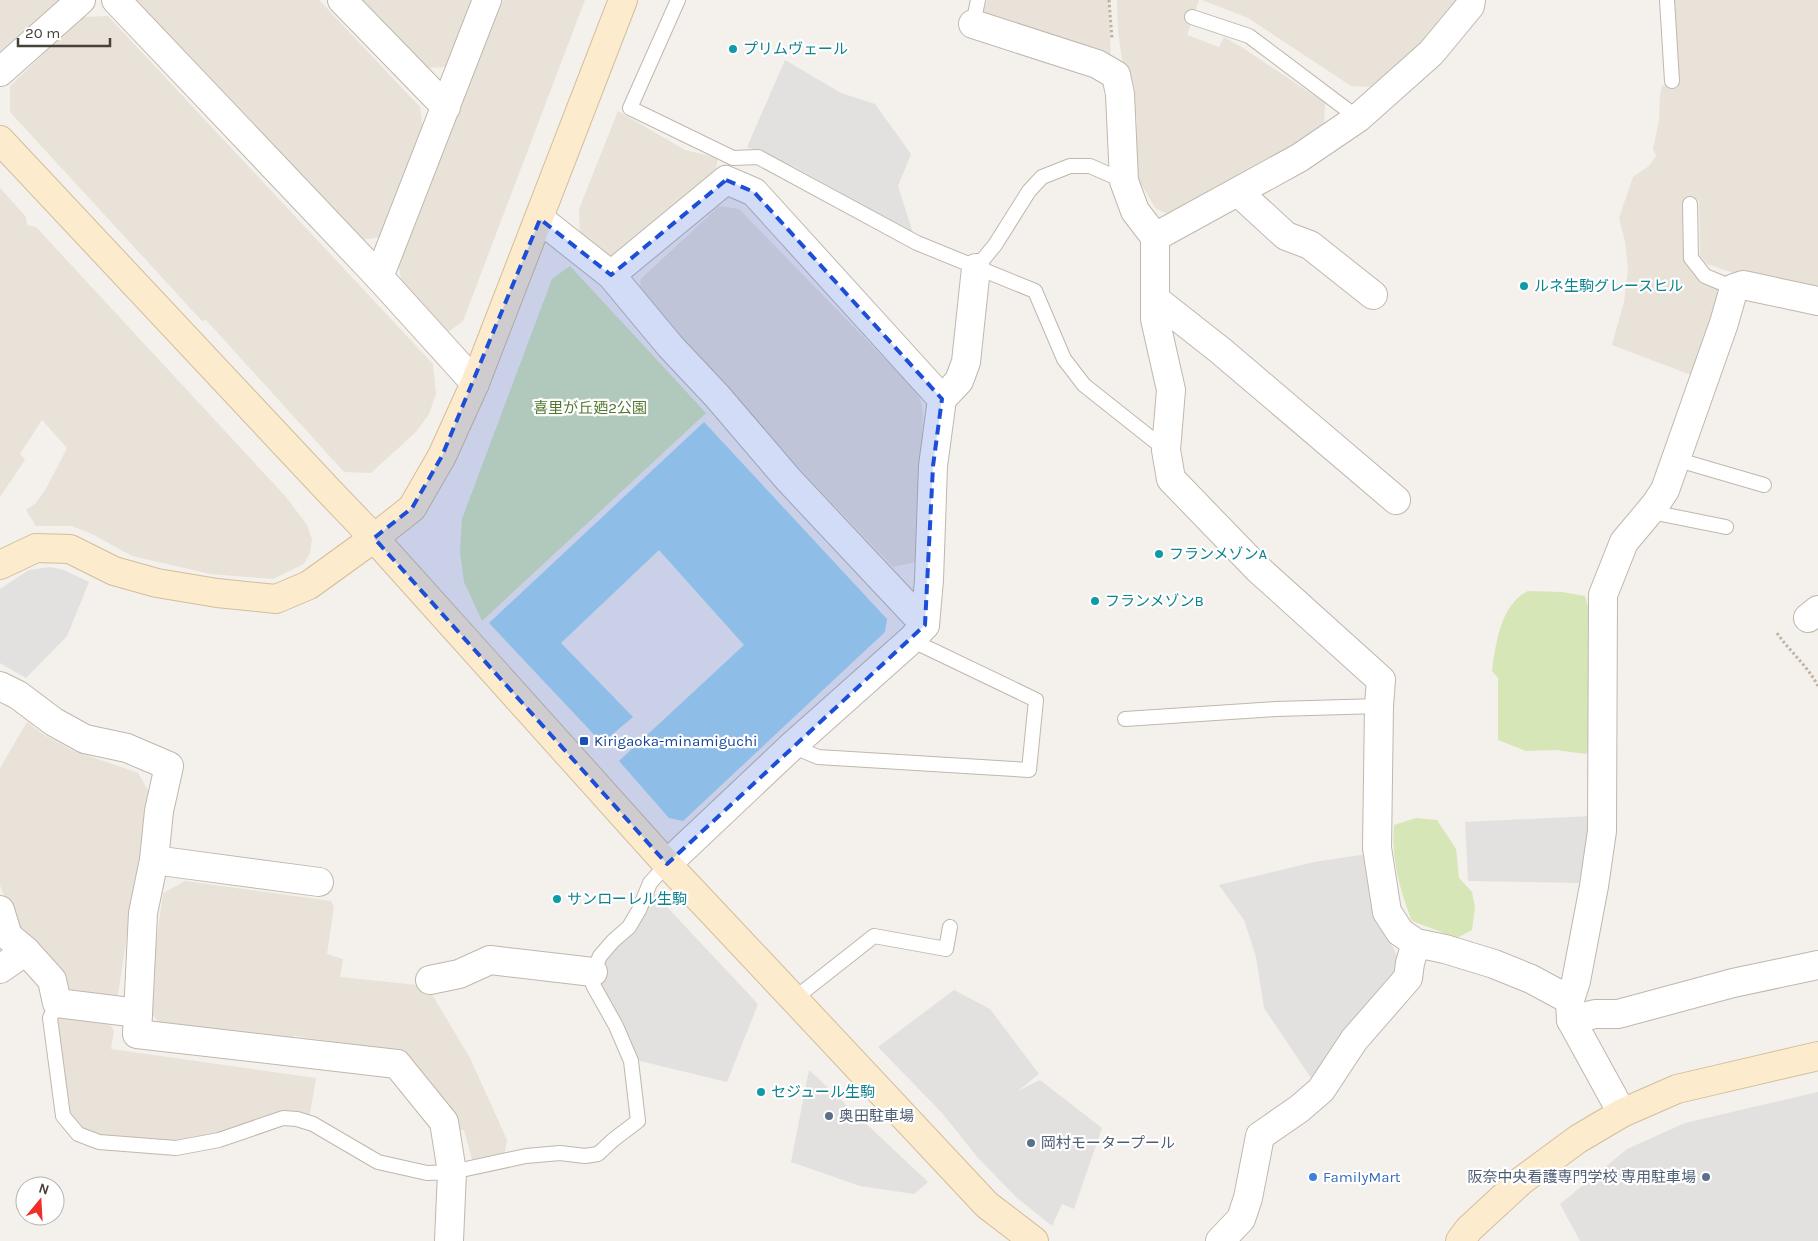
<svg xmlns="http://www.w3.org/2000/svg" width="1818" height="1241" font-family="Karla,'Noto Sans JP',sans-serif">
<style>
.residential{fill:#e8e2d9}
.green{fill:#d6e6b6}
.parking{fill:#e3e1df}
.water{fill:#abd9ed}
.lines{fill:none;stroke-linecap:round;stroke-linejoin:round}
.lane-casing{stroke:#c0b7ad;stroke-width:16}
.street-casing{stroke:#c0b7ad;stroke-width:30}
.secondary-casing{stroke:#d2be9c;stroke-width:30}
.path{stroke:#c1b19f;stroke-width:3;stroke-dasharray:2.5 2.5;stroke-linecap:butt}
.lane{stroke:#fff;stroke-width:14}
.street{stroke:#fff;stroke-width:28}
.secondary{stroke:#fceccd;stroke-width:28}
.marked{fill:#1d4ed8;fill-opacity:0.2;stroke:#1d4ed8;stroke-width:4;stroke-dasharray:10 6;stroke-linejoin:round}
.culture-dot{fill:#0f9aa8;stroke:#fff;stroke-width:2}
.transit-dot{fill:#1a4fb4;stroke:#fff;stroke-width:2}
.service-dot{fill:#5c6f8a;stroke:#fff;stroke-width:2}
.shop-dot{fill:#3f7fe0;stroke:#fff;stroke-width:2}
.labels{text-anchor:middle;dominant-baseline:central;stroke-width:4.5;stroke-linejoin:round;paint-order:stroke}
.culture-label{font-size:15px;fill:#0d838f;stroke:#fff;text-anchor:start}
.park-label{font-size:15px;fill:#52782e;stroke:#fff}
.transit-label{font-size:15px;fill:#164399;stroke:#fff;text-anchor:start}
.service-label{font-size:15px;fill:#4e5e75;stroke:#fff;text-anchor:start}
.shop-label{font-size:15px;fill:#366cbe;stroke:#fff;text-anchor:start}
</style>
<rect width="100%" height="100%" fill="#f4f0eb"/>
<!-- residential -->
<g class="residential">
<polygon points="0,0 60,0 0,56"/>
<polygon points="130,0 319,0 420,107 423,130 380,237 356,241"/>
<polygon points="360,0 472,0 448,67 423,68"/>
<polygon points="503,0 585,0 463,321 446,334 403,294 399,266"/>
<polygon points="987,0 1109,0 1111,66 982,16"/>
<polygon points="1117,0 1199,0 1187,35 1219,47 1224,37 1240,46 1325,103 1324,125 1303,148 1169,214 1156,209 1131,167 1135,153 1137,121 1126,84 1118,32"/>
<polygon points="1202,0 1455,0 1421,42 1374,87 1351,86 1248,18"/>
<polygon points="1672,0 1818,0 1818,293 1737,274 1707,264 1700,256 1699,200 1684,199 1684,261 1700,283 1723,291 1718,295 1691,375 1612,345 1624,302 1628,269 1625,241 1619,218 1633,177 1649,166 1656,156 1653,149 1659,121 1660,95 1662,85 1673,88"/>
<polygon points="108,16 433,364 436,394 429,414 417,431 371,473 344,472 206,320 202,321 10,112 10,86 82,17"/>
<polygon points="618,111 685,150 718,158 716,169 621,260 598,256 580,239 579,209"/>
<polygon points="0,188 26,217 27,225 36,227 286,497 307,525 312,539 310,553 304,564 273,579 211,574 132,556 94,535 72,526 36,526 26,510 36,503 47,487 67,448 42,420 20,454 25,460 0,497"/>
<polygon points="719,206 739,209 919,394 923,413 916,562 893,567 639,300 641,279"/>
<polygon points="27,722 44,735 72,750 138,773 149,792 118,994 113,999 68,995 17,931 0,885 0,768"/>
<polygon points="185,881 331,901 334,907 327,954 343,959 340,977 427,986 470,1058 507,1140 504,1157 473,1163 464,1130 456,1130 384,1049 294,1036 291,1048 164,1028 147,1009 163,893"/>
<polygon points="58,1015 110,1025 114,1031 111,1049 316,1078 309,1119 174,1143 111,1141 86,1132 69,1116 54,1019"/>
</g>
<!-- green -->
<g class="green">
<polygon points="570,266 706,413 482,621 464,582 460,552 462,519 552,279"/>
<path d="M 1528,591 L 1562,592 L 1585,596 L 1592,620 L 1591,745 L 1586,754 L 1556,750 L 1526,751 L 1498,740 L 1498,678 L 1492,671 C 1496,644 1500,605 1528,591 Z"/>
<path d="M 1416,818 L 1437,820 L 1456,849 L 1459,878 L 1472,892 L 1475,907 L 1472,930 L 1457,938 L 1412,921 C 1400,891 1391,857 1394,825 Z"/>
</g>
<!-- parking -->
<g class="parking">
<polygon points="785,60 841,93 875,104 911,154 898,186 913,233 795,167 747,147"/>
<polygon points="50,567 64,570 89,582 67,636 26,678 0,663 0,589 29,570"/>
<polygon points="1591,816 1579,883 1468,881 1465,822"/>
<polygon points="1367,854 1384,930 1395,951 1400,970 1313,1081 1264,1008 1256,957 1244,920 1219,885 1314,862"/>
<polygon points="652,891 758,1004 727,1082 636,1060 601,990 597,975 604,956"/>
<polygon points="954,990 990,1009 1039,1074 1018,1091 1040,1080 1102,1128 1074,1209 1062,1204 1052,1226 1016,1197 978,1158 943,1114 878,1047"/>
<polygon points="809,1070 928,1182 914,1194 860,1186 791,1162"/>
<polygon points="1818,1092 1818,1241 1580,1241 1560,1204 1627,1149 1685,1123"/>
</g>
<!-- water -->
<polygon class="water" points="704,422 887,619 885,632 683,821 669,818 619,761 744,645 659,550 561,643 633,717 602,743 489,623"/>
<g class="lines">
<defs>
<g id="lane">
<polyline points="678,0 630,108 733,158 758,157 917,243 1035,291 1064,359 1084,385 1166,450"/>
<polyline points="1667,0 1672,81"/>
<polyline points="1192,17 1249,36 1358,118"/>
<polyline points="973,24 978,0"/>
<polyline points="1690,204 1691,258 1705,276 1734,288"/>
<polyline points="976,268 995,245 1029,191 1042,177 1070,166 1090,166 1124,181"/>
<polyline points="1675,459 1764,485"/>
<polyline points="1655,505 1661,514 1726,527"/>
<polyline points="1125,719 1276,709 1379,706"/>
<polyline points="792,746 818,757 1029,770 1036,700 911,640"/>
<polyline points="794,999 874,936 946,949 950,927"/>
<polyline points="57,1003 50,1018 63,1116 78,1134 99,1142 176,1148 219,1140 283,1118 297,1119 313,1124 378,1162 427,1173 452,1172 526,1156 560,1153 585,1156 598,1154 613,1140 638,1121 631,1061 616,1026 593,985 593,972 600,956 613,941 629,927 639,910 650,883 667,864"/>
</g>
<g id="street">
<polyline points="116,0 379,277 475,383"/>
<polyline points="342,0 446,107"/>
<polyline points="973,24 1097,64 1116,75 1120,94 1124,181 1135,211 1155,237 1155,319 1171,390 1166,450 1171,479 1258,569 1381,680 1379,706 1377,848 1387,912 1400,932 1416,943 1445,949 1494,964 1531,979 1570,1000"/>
<polyline points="0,72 81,0"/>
<polyline points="1238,192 1286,236 1310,245 1373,295"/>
<polyline points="540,219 611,275 670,346 717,396 788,479 925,625"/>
<polyline points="1155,237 1299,158 1358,118 1431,53 1470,6 1471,0"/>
<polyline points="611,275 726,180 754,192 942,399 933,466 929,580 925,625 911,640 792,746 667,864"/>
<polyline points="379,277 487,0"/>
<polyline points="1155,299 1221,351 1396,500"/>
<polyline points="942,399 959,381 966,362 976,268"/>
<polyline points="1808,618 1818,610"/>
<polyline points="0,686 18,695 54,722 85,739 127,748 169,766 159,811 154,860 143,913 137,1034 397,1064 444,1122 452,1172 449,1241"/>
<polyline points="154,860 319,882"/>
<polyline points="0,910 8,936 26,951 52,980 57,1003 138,1013"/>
<polyline points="0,969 26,951"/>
<polyline points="430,980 459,974 490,960 593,972"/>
<polyline points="1571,1020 1595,1014 1618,1014 1733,983 1818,965"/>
<polyline points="1622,1113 1571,1020 1570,1000 1576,981 1594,886 1602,831 1603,595 1624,542 1655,505 1665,490 1724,323 1734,288 1743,285 1818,301"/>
<polyline points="1220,1241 1241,1219 1248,1198 1260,1136 1299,1109 1321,1090 1354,1040 1408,978 1410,963 1416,943"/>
</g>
<g id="secondary">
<polyline points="623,0 475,383 442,456 412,508 374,538 667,864 794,999 987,1205 1034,1241"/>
<polyline points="0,140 329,491 374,538 309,585 276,599 217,593 157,583 114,571 70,549 36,548 0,565"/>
<polyline points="1460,1241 1469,1229 1521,1181 1578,1139 1622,1113 1677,1089 1818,1056"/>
</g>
</defs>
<!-- lane casing -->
<use href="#lane" class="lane-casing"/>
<!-- street casing -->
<use href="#street" class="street-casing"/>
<!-- secondary casing -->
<use href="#secondary" class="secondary-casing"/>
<!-- path -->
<g class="path">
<polyline points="1109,0 1112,39"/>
<path d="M 1777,633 C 1790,652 1807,665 1818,686"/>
</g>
<!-- lane -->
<use href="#lane" class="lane"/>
<!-- street -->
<use href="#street" class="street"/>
<!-- secondary -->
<use href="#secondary" class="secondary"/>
</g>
<!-- marked area -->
<path class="marked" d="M 726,180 L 754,192 L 942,399 L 933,466 L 925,625 L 667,864 L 374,538 L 412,508 L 442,456 L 540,219 L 611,275 Z"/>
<!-- markers -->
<g class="culture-dot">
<circle cx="733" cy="49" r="5"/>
<circle cx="1524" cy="286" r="5"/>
<circle cx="1159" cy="554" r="5"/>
<circle cx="1095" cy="601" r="5"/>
<circle cx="557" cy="899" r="5"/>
<circle cx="761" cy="1092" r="5"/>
</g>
<rect class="transit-dot" x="579" y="736" width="10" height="10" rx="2.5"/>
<g class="service-dot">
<circle cx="829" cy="1116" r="5"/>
<circle cx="1031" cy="1143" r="5"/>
<circle cx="1706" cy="1177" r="5"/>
</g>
<circle class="shop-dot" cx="1313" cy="1177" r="5"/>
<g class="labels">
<!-- culture labels -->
<g class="culture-label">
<text x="743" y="49">プリムヴェール</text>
<text x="1534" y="286">ルネ生駒グレースヒル</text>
<text x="1169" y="554">フランメゾンA</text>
<text x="1105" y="601">フランメゾンB</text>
<text x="567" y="899">サンローレル生駒</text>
<text x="771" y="1092">セジュール生駒</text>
</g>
<!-- park labels -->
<g class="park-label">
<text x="590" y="408">喜里が丘廼2公園</text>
</g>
<!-- transit labels -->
<g class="transit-label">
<text x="594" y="741">Kirigaoka-minamiguchi</text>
</g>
<!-- service labels -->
<g class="service-label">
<text x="839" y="1116">奥田駐車場</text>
<text x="1041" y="1143">岡村モータープール</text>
<text x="1696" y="1177" text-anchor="end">阪奈中央看護専門学校 専用駐車場</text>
</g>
<!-- shop labels -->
<g class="shop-label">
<text x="1323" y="1177">FamilyMart</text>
</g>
</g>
<!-- north arrow -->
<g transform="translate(40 1201) rotate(18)"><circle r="24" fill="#ffffff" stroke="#b6b3b0"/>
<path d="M0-4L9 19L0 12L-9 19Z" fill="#f02f27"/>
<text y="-8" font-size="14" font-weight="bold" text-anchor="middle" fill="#484139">N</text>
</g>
<!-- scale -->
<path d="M18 38v8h92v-8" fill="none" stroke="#484139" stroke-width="2.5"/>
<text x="25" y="38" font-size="15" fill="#484139" stroke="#ffffff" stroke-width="4" paint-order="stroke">20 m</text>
</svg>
